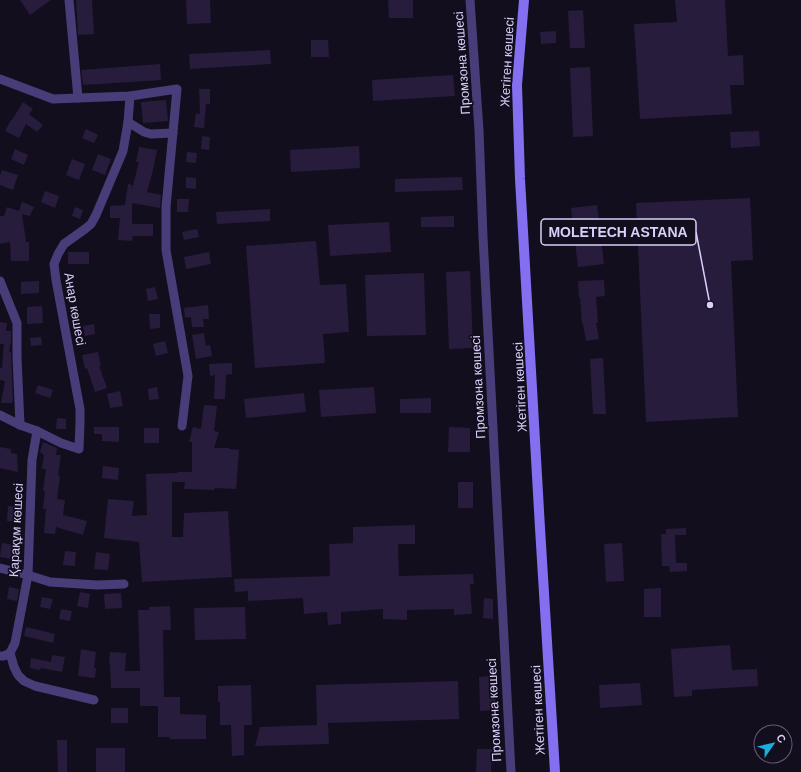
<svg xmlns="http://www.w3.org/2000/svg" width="801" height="772" font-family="Helvetica,sans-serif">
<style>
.building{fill:#271c3c}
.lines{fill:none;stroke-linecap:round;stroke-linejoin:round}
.street{stroke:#483d78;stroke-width:9}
.secondary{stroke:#846ff1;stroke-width:10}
.labels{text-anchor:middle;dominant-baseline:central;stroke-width:3.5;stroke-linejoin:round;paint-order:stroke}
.street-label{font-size:13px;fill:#dacffa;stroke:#130e1d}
.leader{fill:none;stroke:#dacffa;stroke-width:1.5}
.callout-dot{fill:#dacffa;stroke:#130e1d;stroke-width:1.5}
.callout{fill:#130e1d;stroke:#dacffa;stroke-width:1.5}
.callout-label{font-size:14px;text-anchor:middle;font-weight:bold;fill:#dacffa}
</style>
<rect width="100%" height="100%" fill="#130e1d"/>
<!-- building -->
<g class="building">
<polygon points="20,0 51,0 30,15"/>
<polygon points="76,0 92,0 94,34 78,35"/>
<polygon points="186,0 210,0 211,23 187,24"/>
<polygon points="388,0 413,0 413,18 389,18"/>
<polygon points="675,0 725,0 728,56 743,55 744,85 730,85 732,114 640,119 634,24 677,22"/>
<polygon points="583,10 585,48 570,48 568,11"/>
<polygon points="556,31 556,43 541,44 540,32"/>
<polygon points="311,40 328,40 329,57 311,57"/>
<polygon points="270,50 271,64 190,69 189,54"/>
<polygon points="160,64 161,80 83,85 81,70"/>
<polygon points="590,67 593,136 573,137 570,68"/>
<polygon points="453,75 455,96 373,101 372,80"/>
<polygon points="199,89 210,89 210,104 206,104 204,128 194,127 196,113 200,114"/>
<polygon points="166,100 168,121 143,123 141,102"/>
<polygon points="23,102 33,109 29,114 43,125 37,132 26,124 19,138 5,131 11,120 12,120"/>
<polygon points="86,129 98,135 94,143 82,138"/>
<polygon points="759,131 760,146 731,148 730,132"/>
<polygon points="202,136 210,137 209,150 201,149"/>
<polygon points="359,146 360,168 291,172 290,150"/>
<polygon points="139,147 157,150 152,174 147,192 161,195 160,208 132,203 132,223 134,224 153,224 153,236 133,236 132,241 118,240 120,218 110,218 110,206 125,205 128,184 132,185 132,189 139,162 136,162"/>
<polygon points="15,149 28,155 24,165 11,159"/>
<polygon points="187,152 197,153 196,163 186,162"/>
<polygon points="98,154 111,159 105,175 92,170"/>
<polygon points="72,159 85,164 79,180 66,175"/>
<polygon points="2,170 18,175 13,190 0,185 0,176"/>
<polygon points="186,177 196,178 196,189 186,188"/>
<polygon points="462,177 463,190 395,192 395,179"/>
<polygon points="45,191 59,196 55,208 41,202"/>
<polygon points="750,198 753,260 731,261 738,417 646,422 636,203"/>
<polygon points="177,199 189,199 188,212 177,212"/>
<polygon points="22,202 34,207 30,216 22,214 26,242 29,242 29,261 11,261 10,242 0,244 0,216 4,216 7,207 19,211"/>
<polygon points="597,205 604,264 578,267 571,208"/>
<polygon points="75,207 83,210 80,219 72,216"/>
<polygon points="270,209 270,221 217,224 216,212"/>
<polygon points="454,216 454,227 421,227 421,217"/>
<polygon points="389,222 391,252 330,256 328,225"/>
<polygon points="197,229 199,237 184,240 182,232"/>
<polygon points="316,241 320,285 346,284 349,332 323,334 325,363 255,368 246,246"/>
<rect x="68" y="252" width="21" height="12"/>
<polygon points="209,252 211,264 186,269 184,257"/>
<polygon points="470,271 473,348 449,349 446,272"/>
<polygon points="424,273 426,335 367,336 365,275"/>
<polygon points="604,280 605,296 596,297 598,323 596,323 599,339 586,341 583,324 582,324 580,297 579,298 578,281"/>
<polygon points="39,281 39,293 21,294 21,282"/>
<polygon points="155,287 158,299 148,301 146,289"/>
<polygon points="208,305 209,319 203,319 204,327 192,327 191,317 185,318 184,308"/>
<polygon points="42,306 43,323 27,324 27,307"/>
<polygon points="149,314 160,314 160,328 150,329"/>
<polygon points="0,322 7,323 6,331 11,331 11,341 9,352 11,352 13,400 12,403 1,403 5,381 0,380 0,368 2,368 4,342 4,344 0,344"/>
<polygon points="94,324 95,334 85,336 83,326"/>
<polygon points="204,333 206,346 210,345 212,356 196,359 192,335"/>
<polygon points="41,337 42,345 31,346 30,338"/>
<polygon points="165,341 168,353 156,356 153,344"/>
<polygon points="98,352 101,366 99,366 107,388 95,392 87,368 85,369 82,355"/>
<polygon points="603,358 606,414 593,414 590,359"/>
<polygon points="232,363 232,374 226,375 225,399 214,399 215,375 210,376 209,364"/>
<polygon points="38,385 53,390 50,398 35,393"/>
<polygon points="157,387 159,399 149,400 148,389"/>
<polygon points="374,387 376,413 321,417 319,390"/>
<polygon points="120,391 123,406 110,408 107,394"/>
<polygon points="304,393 306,412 246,418 244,399"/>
<polygon points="431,398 431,413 400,413 400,399"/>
<polygon points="204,405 217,406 214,431 219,432 214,448 229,448 229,449 239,450 236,489 215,488 214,490 184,489 185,482 172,482 172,537 183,537 184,513 228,511 232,577 142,582 139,542 104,538 108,499 134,501 132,516 147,515 146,474 178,473 177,472 192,472 192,442 189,442 193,427 201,429"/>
<polygon points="57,418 66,419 66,429 56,429"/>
<polygon points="94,427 119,427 119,442 102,441 102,434 94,434"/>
<polygon points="449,427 470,428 470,452 448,452"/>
<rect x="144" y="428" width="15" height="15"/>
<polygon points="43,442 57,448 56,455 61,455 58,475 60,476 57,499 65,500 63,515 87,521 83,535 56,527 55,534 44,533 46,509 43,509 45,491 43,491 46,469 42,469 44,455 40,452"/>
<polygon points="0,447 11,449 11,453 17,454 18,472 0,468"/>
<polygon points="103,466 119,468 118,480 102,478"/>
<rect x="458" y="482" width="15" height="26"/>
<polygon points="8,506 20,506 19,522 7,521"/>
<polygon points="415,525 415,544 398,544 399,576 473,574 474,584 470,584 472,614 454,615 454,609 407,610 407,620 383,619 383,609 341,612 341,624 328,625 327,612 304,614 303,598 248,601 248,591 235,592 234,579 330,576 329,544 353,543 353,527"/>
<polygon points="686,528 686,535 675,535 676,563 687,563 687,571 670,572 669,566 662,566 661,534 666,534 666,529"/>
<polygon points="2,543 15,545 12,559 0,557"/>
<polygon points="622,543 624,581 606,582 604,544"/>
<polygon points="65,551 76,552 75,566 63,565"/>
<polygon points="96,552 110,554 108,570 94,569"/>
<polygon points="9,587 19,589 17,601 7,599"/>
<polygon points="661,588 661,617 644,617 644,589"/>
<polygon points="80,592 90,594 88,608 77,606"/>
<polygon points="121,593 122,608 105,609 104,594"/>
<polygon points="42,597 53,599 50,609 40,607"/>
<polygon points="484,598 493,599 493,619 483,618"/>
<polygon points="170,606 171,630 163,630 164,697 180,697 180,714 206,715 206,739 169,739 170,737 158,737 158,706 140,706 140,688 111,688 110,663 109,663 110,652 126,653 125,671 140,671 138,610 149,610 149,607"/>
<polygon points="245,607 246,639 195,640 194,608"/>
<polygon points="61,609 72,611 70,621 59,619"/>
<polygon points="26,627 55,634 53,643 24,636"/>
<polygon points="730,645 732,670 757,669 758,686 692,690 692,696 674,697 671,649"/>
<polygon points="81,649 96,652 94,668 96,668 95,678 78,676"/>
<polygon points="52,655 65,657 62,672 41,668 40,670 30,668 31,658 51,662"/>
<polygon points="494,676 496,710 480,711 479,677"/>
<polygon points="458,681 459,719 328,723 329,744 255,746 260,727 317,725 316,685"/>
<polygon points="640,683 642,705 600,708 599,685"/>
<polygon points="251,685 252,725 244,725 244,755 232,756 231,725 220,725 220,702 218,702 218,686"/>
<rect x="111" y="708" width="17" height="15"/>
<polygon points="57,740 67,740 67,772 58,772"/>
<rect x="96" y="748" width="29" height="24"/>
<polygon points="477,749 492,749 491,772 476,772"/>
</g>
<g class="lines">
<!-- street -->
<g class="street">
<polyline points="69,0 78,98"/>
<polyline points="470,0 479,130 483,237 511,772"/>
<polyline points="0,79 53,99 130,96 177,89 166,207 166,250 188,376 182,426"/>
<polyline points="128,122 130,96"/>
<polyline points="0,281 17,323 17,357 20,425"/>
<polyline points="0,415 20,425 37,431 61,443 79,449 80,423 80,409 56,280 54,264 58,254 64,244 85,229 91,224 96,215 123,151 128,122 144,132 151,134 173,133"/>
<polyline points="0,568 28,575 50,582 97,585 124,584"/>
<polyline points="10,653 15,643 28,575 32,460 37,431"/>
<polyline points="0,656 4,656 10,653 14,667 18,675 24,681 35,686 94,700"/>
</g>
<!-- secondary -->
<polyline class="secondary" points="524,0 517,85 520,179 540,528 555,772"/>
</g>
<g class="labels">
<!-- street labels -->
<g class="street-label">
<text transform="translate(507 62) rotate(-87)">Жетіген көшесі</text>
<text transform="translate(462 63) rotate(-94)">Промзона көшесі</text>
<text transform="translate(75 309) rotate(80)">Анар көшесі</text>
<text transform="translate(478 387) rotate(-93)">Промзона көшесі</text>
<text transform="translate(520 387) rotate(-93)">Жетіген көшесі</text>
<text transform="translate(16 530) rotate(-87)">Қарақұм көшесі</text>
<text transform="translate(494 710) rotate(-93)">Промзона көшесі</text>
<text transform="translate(538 710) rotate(-93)">Жетіген көшесі</text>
</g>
</g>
<!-- callouts -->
<path class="leader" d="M710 305L696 232"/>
<circle class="callout-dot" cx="710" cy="305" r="4"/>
<rect class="callout" x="541" y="219" width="155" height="26" rx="4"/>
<g class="callout-label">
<text x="618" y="237">MOLETECH ASTANA</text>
</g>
<!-- north arrow -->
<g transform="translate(773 744) rotate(56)"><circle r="19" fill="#130e1d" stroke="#635b75"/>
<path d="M0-3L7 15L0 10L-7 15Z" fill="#16afdf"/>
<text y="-6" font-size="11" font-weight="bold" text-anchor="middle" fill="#dacffa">С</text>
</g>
</svg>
